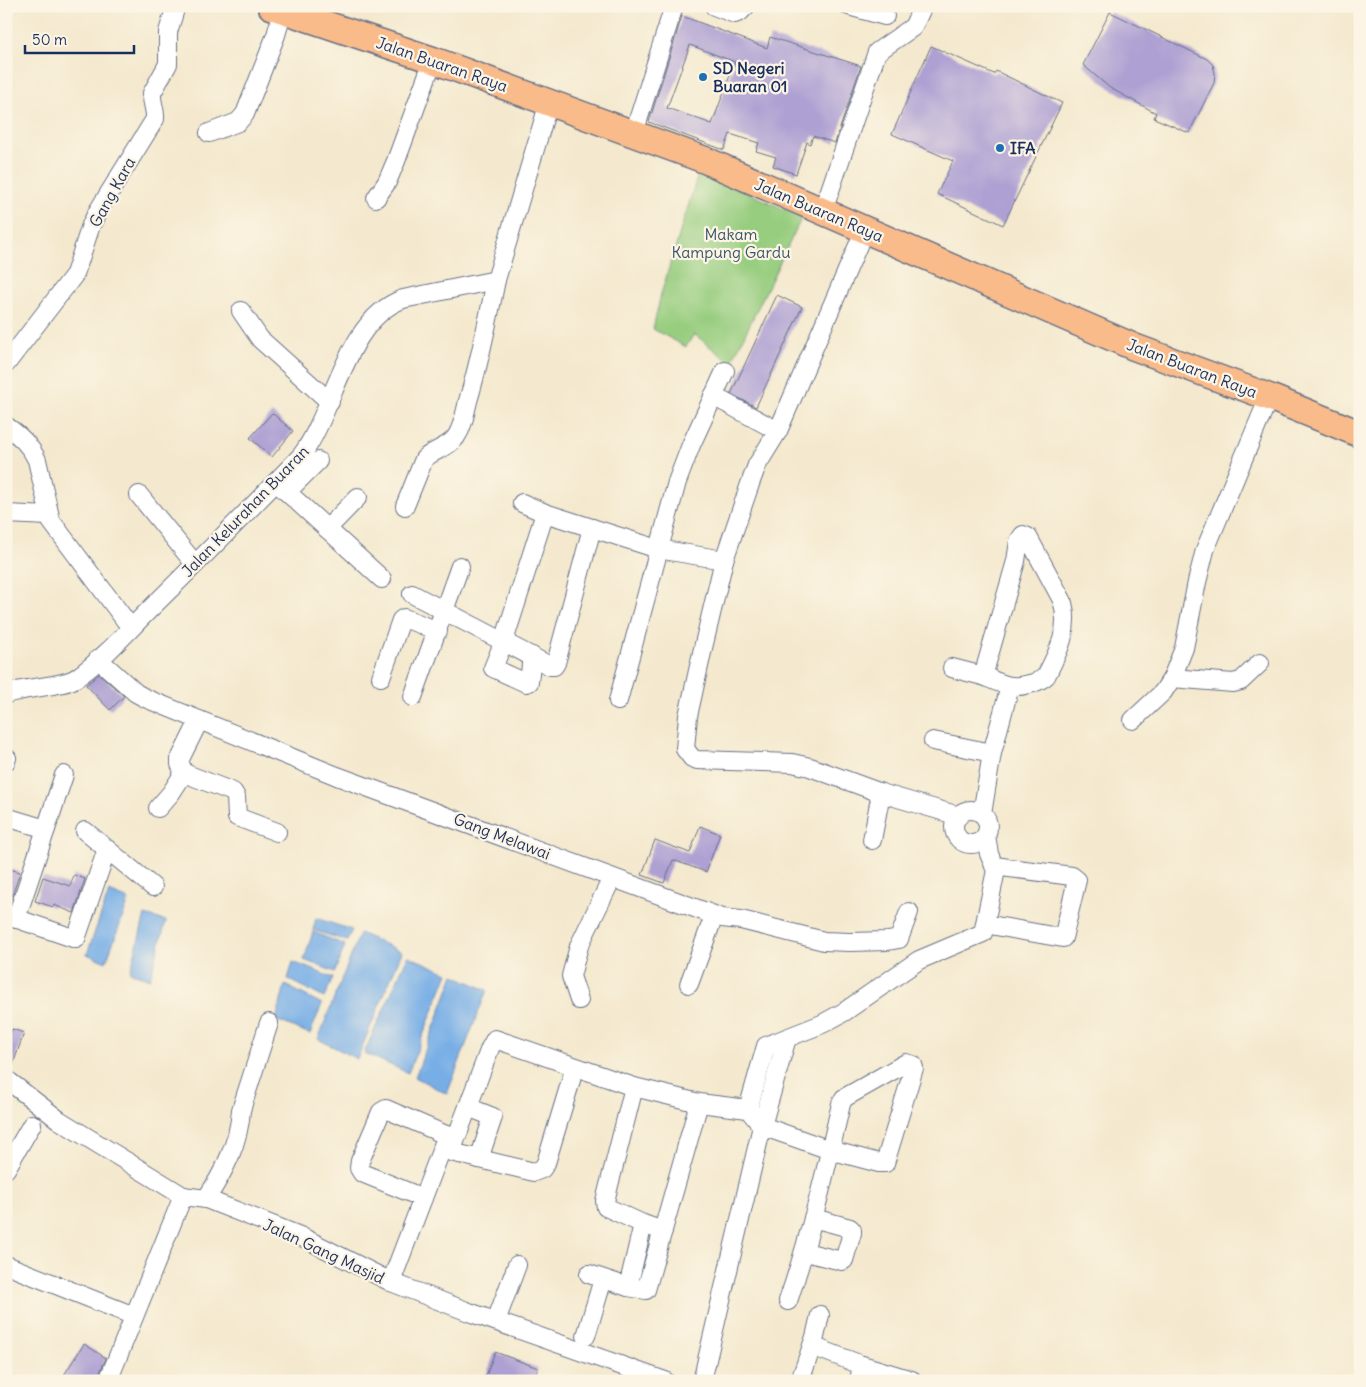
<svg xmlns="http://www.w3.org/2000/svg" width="1366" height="1387" font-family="Delius,sans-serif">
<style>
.green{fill:#97cd7f;stroke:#597e6e}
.water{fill:#77aee6;stroke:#496ea2}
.building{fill:#aea0d3;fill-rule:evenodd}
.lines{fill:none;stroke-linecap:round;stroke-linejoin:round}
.minor-casing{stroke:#677085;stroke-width:20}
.primary-casing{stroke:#677085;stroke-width:29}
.minor{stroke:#fff;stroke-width:18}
.primary{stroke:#fabb8b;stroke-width:26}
.poi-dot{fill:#1f6fb2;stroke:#fcf5e5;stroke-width:2}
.labels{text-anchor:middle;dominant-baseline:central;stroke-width:4.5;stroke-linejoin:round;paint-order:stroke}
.street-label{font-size:16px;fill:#1b2f5e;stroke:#fcf5e5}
.poi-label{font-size:16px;font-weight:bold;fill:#1b2f5e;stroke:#fcf5e5;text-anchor:start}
.park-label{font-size:16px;fill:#3a5666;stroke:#fcf5e5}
</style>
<rect width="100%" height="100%" fill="#fcf5e5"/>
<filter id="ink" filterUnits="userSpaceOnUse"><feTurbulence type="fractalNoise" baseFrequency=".02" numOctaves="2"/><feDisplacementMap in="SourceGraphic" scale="10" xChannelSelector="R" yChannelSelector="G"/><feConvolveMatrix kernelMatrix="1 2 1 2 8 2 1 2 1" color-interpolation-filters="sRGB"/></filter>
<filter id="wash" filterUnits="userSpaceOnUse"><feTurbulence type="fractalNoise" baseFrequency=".0096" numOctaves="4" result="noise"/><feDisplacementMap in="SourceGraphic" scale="20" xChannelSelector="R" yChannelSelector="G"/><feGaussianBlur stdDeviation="1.12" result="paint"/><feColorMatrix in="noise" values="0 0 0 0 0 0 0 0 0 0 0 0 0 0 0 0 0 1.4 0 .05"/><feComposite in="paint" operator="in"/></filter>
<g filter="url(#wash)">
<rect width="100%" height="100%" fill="#f4e9ce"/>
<!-- green -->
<polygon class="green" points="699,171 802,217 731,363 694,334 686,347 653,329 661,294"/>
<!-- water -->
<g class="water">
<polygon points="109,892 129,900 106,962 87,954"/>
<polygon points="145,915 166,921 150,979 130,972"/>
<polygon points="316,918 352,930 347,941 313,930"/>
<polygon points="313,932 345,945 335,972 304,960"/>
<polygon points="360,933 402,952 357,1059 318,1039"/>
<polygon points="408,956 448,973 408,1073 364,1053"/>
<polygon points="293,962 333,978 324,998 288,979"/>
<polygon points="454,975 487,990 447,1094 415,1077"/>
<polygon points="285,985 322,1004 310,1034 276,1020"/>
</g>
<g id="blocks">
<!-- building -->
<g class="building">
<polygon points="1110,12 1207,59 1213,65 1215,73 1214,83 1189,133 1154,118 1156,113 1110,88 1083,65"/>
<path d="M 682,16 L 767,48 L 770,37 L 861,66 L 835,143 L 813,136 L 810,144 L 807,142 L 796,174 L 773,166 L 776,157 L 756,151 L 759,143 L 730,134 L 724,150 L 649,122 ZM 690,45 L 735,62 L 712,124 L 667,108 Z"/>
<polygon points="931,46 994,74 996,71 1062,103 1003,225 937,194 953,161 892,134"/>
<polygon points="777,295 802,307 756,407 731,394"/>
<polygon points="272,413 293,431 272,457 250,438"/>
<polygon points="99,674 124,696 110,710 86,685"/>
<polygon points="700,826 720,834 706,872 673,860 664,883 642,875 655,840 690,853"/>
<polygon points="6,868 20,872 9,905 6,905"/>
<polygon points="74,875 85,879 74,913 54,905 53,907 35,901 43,877 70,886"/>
<polygon points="12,1029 24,1033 11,1070 6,1069 6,1047"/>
<polygon points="84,1344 106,1358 96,1381 60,1381"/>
<polygon points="495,1352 538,1368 533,1381 484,1381"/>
</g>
</g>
</g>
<g filter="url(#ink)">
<use href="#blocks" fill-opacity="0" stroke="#677085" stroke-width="1"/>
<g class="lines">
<defs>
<g id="minor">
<polyline points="714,6 735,14 740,12 746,6"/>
<polyline points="849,6 885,16"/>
<polyline points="209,133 238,122 245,114 276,35 283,10"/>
<polyline points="634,133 674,6"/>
<polyline points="376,198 387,182 396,161 433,60"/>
<polyline points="823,211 877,52 913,27 923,6"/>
<polyline points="865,229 778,431 757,465 750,484 724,560 703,648 688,716 685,749 692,758 697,760 792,763 810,767 881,793 959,816"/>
<polyline points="241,311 260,339 330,402"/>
<path d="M 6,364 L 75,274 L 91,225 L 98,211 L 155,119 C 156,110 151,102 152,93 L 168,64 L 168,32 L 176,6"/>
<polyline points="713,396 778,431"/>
<path d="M 6,426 C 20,436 30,445 37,460 L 51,521 L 131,628"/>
<polyline points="276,482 382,579"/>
<polyline points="287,492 318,461"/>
<polyline points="139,495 195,564"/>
<polyline points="522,503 545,513 658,549 724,560"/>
<path d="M 405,506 L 424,459 C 433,450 448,448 456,437 C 463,427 465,413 468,401 C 480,361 488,320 496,280"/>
<polyline points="6,514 49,516"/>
<polyline points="327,529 358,497"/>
<path d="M 1023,535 L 1028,537 L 1062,600 C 1071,627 1059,651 1046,676 C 1039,683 1021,687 1011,686 C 1002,685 991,679 983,676 L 1016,561 L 1019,541 Z"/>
<polyline points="412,594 550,666 554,666 556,663 592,528"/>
<polyline points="532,656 529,682 526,683 493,668 504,641 545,513"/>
<polyline points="98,659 136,693 145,698 337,776 722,918 741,920 824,941 850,942 888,941 899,939 909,912"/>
<polyline points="952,668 983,676"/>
<polyline points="381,677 401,620 404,618 438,631"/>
<polyline points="1172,678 1233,683 1241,681 1260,663"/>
<path d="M 6,694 C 25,687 62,687 76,678 C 100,662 128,631 149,610 C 200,560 251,508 301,456 C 335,411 345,320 403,299 L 496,280 L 549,102"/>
<polyline points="413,697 460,566"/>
<polyline points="618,701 677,482 691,445 725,371"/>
<polyline points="1133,720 1163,692 1172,678 1184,648 1197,582 1205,550 1269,397"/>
<polyline points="199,721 180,759 180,764 184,773 233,792 236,797 237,817 277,832"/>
<polyline points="933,741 992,753"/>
<polyline points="6,761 7,758"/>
<polyline points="158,808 171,793 184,773"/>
<circle cx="971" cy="827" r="17"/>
<polyline points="982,814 992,753 1010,686"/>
<polyline points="6,817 46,829"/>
<polyline points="85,831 153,887"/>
<polyline points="872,840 881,793"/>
<polyline points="6,915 76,939 107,849"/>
<polyline points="16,919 64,775"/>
<polyline points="985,924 1063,938 1077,880 1072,876 994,866"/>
<polyline points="689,984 714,916"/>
<polyline points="579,1000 571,976 579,946 612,878"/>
<path d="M 575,1067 L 546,1163 L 542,1169 L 534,1172 L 451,1152 L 490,1048 L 495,1039 L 498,1040 L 634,1087 L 699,1103 L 748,1109 L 762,1126 L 830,1150 L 879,1163 L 885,1163 L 914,1068 L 913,1065 L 906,1063 L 844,1098 L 841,1104 C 826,1170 810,1237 788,1301"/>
<polyline points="6,1079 59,1120 183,1196 206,1199 300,1236 391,1282 469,1312 665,1381"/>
<polyline points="634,1087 605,1201 606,1207 643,1224 663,1231"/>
<polyline points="468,1107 493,1117 479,1159"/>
<polyline points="748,1109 766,1046 822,1024 844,1012 919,960 983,933 996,870 989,854 986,835"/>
<polyline points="6,1169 32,1124"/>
<polyline points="423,1198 362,1173 359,1168 360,1161 381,1112 386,1109 455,1139"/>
<path d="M 206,1199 C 224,1172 239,1143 241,1110 L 269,1023"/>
<polyline points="805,1252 842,1261 844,1260 852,1233 852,1230 850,1228 813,1218"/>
<polyline points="6,1265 134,1316"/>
<polyline points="589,1274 628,1287 646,1290 699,1103"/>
<polyline points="391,1282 447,1135"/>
<polyline points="628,1287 643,1224"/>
<polyline points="496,1321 517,1265"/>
<polyline points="586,1336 603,1279"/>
<polyline points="812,1346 859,1364 912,1380"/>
<polyline points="108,1381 183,1196"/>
<polyline points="702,1381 762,1126 787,1038"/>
<polyline points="800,1381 815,1337 820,1315"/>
<polyline points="859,1381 862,1365"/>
</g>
<polyline id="primary" points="271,6 433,60 705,160 1134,347 1269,397 1360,434"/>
</defs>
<!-- minor casing -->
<use href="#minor" class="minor-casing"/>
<!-- primary casing -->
<use href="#primary" class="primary-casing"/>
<!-- minor -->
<use href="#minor" class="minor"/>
<!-- primary -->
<use href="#primary" class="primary"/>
</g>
</g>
<!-- markers -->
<g class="poi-dot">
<circle cx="703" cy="77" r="5"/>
<circle cx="1000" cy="148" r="5"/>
</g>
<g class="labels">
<!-- street labels -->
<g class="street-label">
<text transform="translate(442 64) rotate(19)">Jalan Buaran Raya</text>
<text transform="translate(112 192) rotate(-61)">Gang Kara</text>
<text transform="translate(819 210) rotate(23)">Jalan Buaran Raya</text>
<text transform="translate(1192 368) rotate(21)">Jalan Buaran Raya</text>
<text transform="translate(245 511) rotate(-46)">Jalan Kelurahan Buaran</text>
<text transform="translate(502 836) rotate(21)">Gang Melawai</text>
<text transform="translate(324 1251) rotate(25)">Jalan Gang Masjid</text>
</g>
<!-- poi labels -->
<g class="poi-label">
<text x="713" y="68">SD Negeri<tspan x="713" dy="18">Buaran 01</tspan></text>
<text x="1010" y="148">IFA</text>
</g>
<!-- park labels -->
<g class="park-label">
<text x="731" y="234">Makam<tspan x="731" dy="18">Kampung Gardu</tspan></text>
</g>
</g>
<!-- margin -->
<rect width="1366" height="1387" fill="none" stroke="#fcf5e5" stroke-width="25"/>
<!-- scale -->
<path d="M25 45v8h109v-8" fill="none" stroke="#1b2f5e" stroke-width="2.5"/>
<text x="32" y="45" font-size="15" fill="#1b2f5e" stroke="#fcf5e5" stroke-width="4" paint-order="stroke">50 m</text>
</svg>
